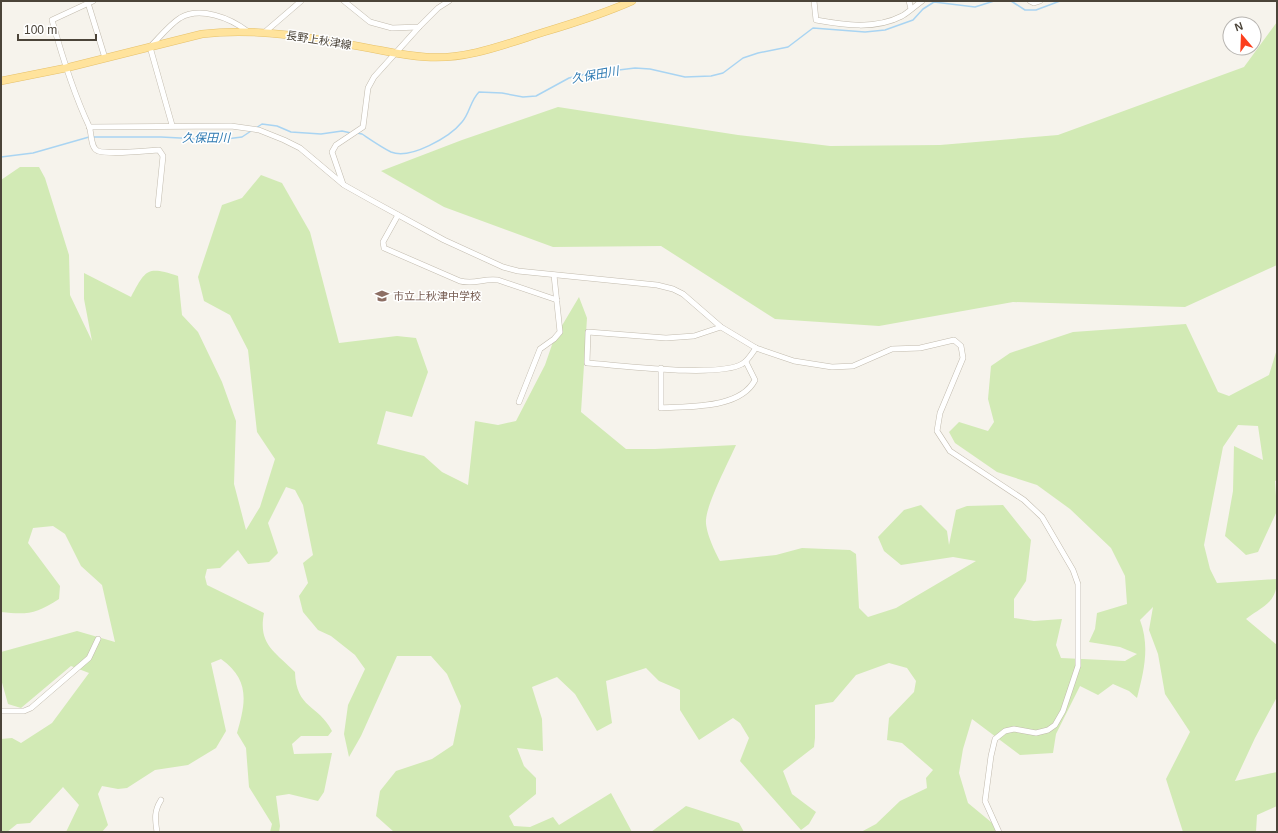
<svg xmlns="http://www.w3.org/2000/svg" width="1278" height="833" font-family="Helvetica,'Noto Sans JP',sans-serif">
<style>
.green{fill:#d2eab5}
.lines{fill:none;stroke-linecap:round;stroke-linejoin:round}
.stream{stroke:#a9d4f2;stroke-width:1.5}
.minor-casing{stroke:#c2bbae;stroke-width:6}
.major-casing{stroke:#e6c16a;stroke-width:8}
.minor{stroke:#fff;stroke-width:5}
.major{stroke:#ffe39c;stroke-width:7}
.labels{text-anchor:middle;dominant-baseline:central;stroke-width:3;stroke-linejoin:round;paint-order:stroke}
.street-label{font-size:11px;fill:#4b4439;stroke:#fff}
.education-label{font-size:11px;fill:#785e54;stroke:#fff;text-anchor:start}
.water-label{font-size:12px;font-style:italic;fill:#2e7ab2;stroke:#fff}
</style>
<rect width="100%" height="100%" fill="#f6f3ec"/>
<!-- green -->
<g class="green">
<polygon points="1277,22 1277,265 1185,307 1013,302 879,326 775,319 661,246 553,247 444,207 381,171 462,140 558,107 738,135 830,146 940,145 1058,135 1244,67"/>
<path d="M 20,167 L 39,167 L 45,178 L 69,255 L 70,295 L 92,341 L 84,299 L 84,273 L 131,297 C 146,269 147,266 178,276 L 182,315 L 198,332 L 222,382 L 236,421 L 234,484 L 246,530 L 260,507 L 275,459 L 257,432 L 248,350 L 230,315 L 204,301 L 198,277 L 222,205 L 242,198 L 261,175 L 282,183 L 310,232 L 339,343 L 397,336 L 416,338 L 428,372 L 412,417 L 386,411 L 377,444 L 424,456 L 442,472 L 468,485 L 475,421 L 498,425 L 516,421 L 545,365 L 554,339 L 579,297 L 587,318 L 581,412 L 626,449 L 655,449 L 736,445 C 728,463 707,503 706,520 C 705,531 715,552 720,561 L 776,555 L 802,548 L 850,550 L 856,554 L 859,608 L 868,617 L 896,608 L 976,561 L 953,557 L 901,565 L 884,551 L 878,537 L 904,510 L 921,505 L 947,531 L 949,545 L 956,510 L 967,506 L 1003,505 L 1031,540 L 1026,581 L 1014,599 L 1014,618 L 1034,621 L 1062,619 L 1056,645 L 1061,658 L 1125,661 L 1137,654 L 1120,647 L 1089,642 L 1095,629 L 1097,613 L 1127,604 L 1125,576 L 1111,548 L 1070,509 L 1037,485 L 997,472 L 955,443 L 949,432 L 959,422 L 988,431 L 994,422 L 988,399 L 991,366 L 1010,353 L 1073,332 L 1186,324 L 1218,392 L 1229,396 L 1269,375 L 1277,349 L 1277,480 L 1275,481 L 1277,511 L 1258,552 L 1246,555 L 1225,536 L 1233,491 L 1234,446 L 1263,460 L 1258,426 L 1238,425 L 1223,447 L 1204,545 L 1210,569 L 1217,583 L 1277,579 C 1277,603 1263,606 1246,619 L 1277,645 L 1277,697 L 1255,738 L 1235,781 L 1277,772 L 1277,806 L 1257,815 L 1256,832 L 1183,832 L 1166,779 L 1190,732 L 1165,694 L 1158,654 L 1149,630 L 1153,607 L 1140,620 C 1150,647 1144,671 1137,698 L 1129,691 L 1113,684 L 1098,695 L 1080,686 L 1056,734 L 1053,753 L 1020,755 L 972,719 L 963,749 L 959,773 L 968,803 L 997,827 L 999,832 L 861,832 L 876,824 L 900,801 L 927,788 L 926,778 L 933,770 L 902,743 L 887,740 L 889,718 L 914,692 L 916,681 L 907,668 L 889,663 L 856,675 L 833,702 L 815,705 L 815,738 L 814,747 L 783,771 L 792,794 L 816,812 L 809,824 L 801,830 L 740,761 L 749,738 L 740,723 L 733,718 L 699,740 L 680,710 L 680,690 L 659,681 L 646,668 L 606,681 L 612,723 L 597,731 L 575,694 L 557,677 L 532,687 L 542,719 L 543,751 L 517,748 L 524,766 L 536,778 L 536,794 L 509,816 L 514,826 L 530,827 L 553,817 L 559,825 L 611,793 L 632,832 L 394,832 L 376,816 L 380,791 L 396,771 L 432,759 L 453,745 L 461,706 L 447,674 L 431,656 L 397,656 L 361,736 L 349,757 L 344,734 L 348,705 L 365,669 L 355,655 L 331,636 L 318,630 L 303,612 L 299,596 L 308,583 L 303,563 L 313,555 L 303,505 L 295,490 L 286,487 L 268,523 L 278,553 L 269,562 L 248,564 L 238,550 L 220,568 L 207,569 L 205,577 L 207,585 L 264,613 C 258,644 274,651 295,672 C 296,709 318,704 332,731 L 328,736 L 301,736 L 292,744 L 294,754 L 332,753 L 324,792 L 318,801 L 289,794 L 276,796 L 280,826 L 279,832 L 270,832 L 272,824 L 249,787 L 246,748 L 237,733 C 246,702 250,680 221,659 L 211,663 L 226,731 L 216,748 L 188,765 L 155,770 L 127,788 L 118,789 L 102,786 L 98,794 L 108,825 L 102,832 L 66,832 L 79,805 L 63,787 L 30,823 L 17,824 L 7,832 L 1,832 L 1,739 L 12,738 L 21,743 L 52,723 L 89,673 L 71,666 L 21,708 L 8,704 L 1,679 L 1,652 L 77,631 L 115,642 L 102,585 L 81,566 L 65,534 L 53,526 L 33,528 L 28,543 L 60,586 L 59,599 C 36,614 27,615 1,612 L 1,180 Z"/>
<polygon points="686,806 739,823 744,832 651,832"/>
</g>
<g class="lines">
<!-- stream -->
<g class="stream">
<polyline points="1011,1 1025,10 1036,10 1060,1"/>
<polyline points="256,128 262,124 277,126 291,132 321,134 342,131 351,133"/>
<path d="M 357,133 L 362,134 C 371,140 381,147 391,152 C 410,160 450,137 462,122 C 470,113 470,101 479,92 L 502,93 L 523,97 L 536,96 L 569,78 L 586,74 L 635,68 L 650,69 L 685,77 L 711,76 L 723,73 L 743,58 L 758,53 L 788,47 L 813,28 L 865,32 L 885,30 L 913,20 L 923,9 L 934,2 L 975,7 L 994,1"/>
<polyline points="93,137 161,137 218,140 242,137 251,131"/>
<polyline points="1,157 33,153 89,137"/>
</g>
<defs>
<g id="minor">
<polyline points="90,1 88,3 105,58"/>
<path d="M 93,1 L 52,20 C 62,56 73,92 89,126 C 92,133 90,148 98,151 C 111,155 144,151 159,150 L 163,156 L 158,205"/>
<polyline points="344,1 370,22 392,28 419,27 438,8 449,1"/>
<path d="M 814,1 L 816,20 C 844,25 875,30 902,16 C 909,12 915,6 922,1"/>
<polyline points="909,1 911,9"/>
<polyline points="1030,1 1034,3 1040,1"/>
<polyline points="265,32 301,1"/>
<path d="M 172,125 L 150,47 C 159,38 169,25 180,18 C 200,6 230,18 247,31"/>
<polyline points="89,127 231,126 259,130 284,140 300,148 344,185 369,199 444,240 503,267 518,271 657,285 673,289 683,294 721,327 756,348 794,361 832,367 853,366 892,349 920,348 954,340 961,346 963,358 940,413 937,431 950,451 1024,500 1042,517 1073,570 1078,584 1078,666 1063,711 1055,725 1048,730 1036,733 1014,729 1005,731 995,739 991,756 985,801 999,832"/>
<polyline points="343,184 332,152 336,145 363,127 368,88 374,77 419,27"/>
<path d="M 398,215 L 383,242 L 384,248 L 460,281 C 476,285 482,278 498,280 L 557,300"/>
<path d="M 721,327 L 694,336 L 666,338 L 588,332 L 587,363 C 619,365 717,378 742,364 C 748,361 752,353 756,348"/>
<path d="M 661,368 L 661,408 C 690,406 740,409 755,380 L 746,362"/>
<polyline points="519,402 540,349 554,339 560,332 554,275"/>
<polyline points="1,711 24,711 31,708 89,658 98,639"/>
<path d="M 157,832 C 155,819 154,811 161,800"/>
</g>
<path id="major" d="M 1,81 L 66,68 L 202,34 C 261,27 320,39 379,50 C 394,53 410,56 426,57 C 466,60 506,44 544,32 C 574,23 603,14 632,1"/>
</defs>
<!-- minor casing -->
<use href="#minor" class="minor-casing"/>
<!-- major casing -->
<use href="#major" class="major-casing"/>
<!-- minor -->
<use href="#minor" class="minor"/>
<!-- major -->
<use href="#major" class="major"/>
</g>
<!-- icons -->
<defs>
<symbol id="school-bare" viewBox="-9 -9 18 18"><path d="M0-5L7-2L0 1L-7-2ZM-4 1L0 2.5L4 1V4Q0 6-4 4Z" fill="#8d6e63" stroke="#fff" stroke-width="2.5" paint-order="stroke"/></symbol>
</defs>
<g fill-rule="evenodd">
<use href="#school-bare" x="372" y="286" width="20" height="20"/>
</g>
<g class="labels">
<!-- street labels -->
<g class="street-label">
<text transform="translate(319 40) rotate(9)">長野上秋津線</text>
</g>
<!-- education labels -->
<g class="education-label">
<text x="393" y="296">市立上秋津中学校</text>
</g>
<!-- water labels -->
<g class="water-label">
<text transform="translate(595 75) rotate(-10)">久保田川</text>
<text x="206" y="138">久保田川</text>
</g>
</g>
<!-- border -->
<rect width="1278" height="833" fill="none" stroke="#4b4439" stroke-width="4"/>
<!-- north arrow -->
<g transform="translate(1242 36) rotate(341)"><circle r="19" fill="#ffffff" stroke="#b7b4b0"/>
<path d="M0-3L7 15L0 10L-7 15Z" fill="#fc3f1d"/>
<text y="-6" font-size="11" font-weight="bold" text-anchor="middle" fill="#4b4439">N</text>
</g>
<!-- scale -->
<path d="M18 34v6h78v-6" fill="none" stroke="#4b4439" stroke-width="2"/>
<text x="24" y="34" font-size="12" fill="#4b4439" stroke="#ffffff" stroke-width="3" paint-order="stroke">100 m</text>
</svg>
